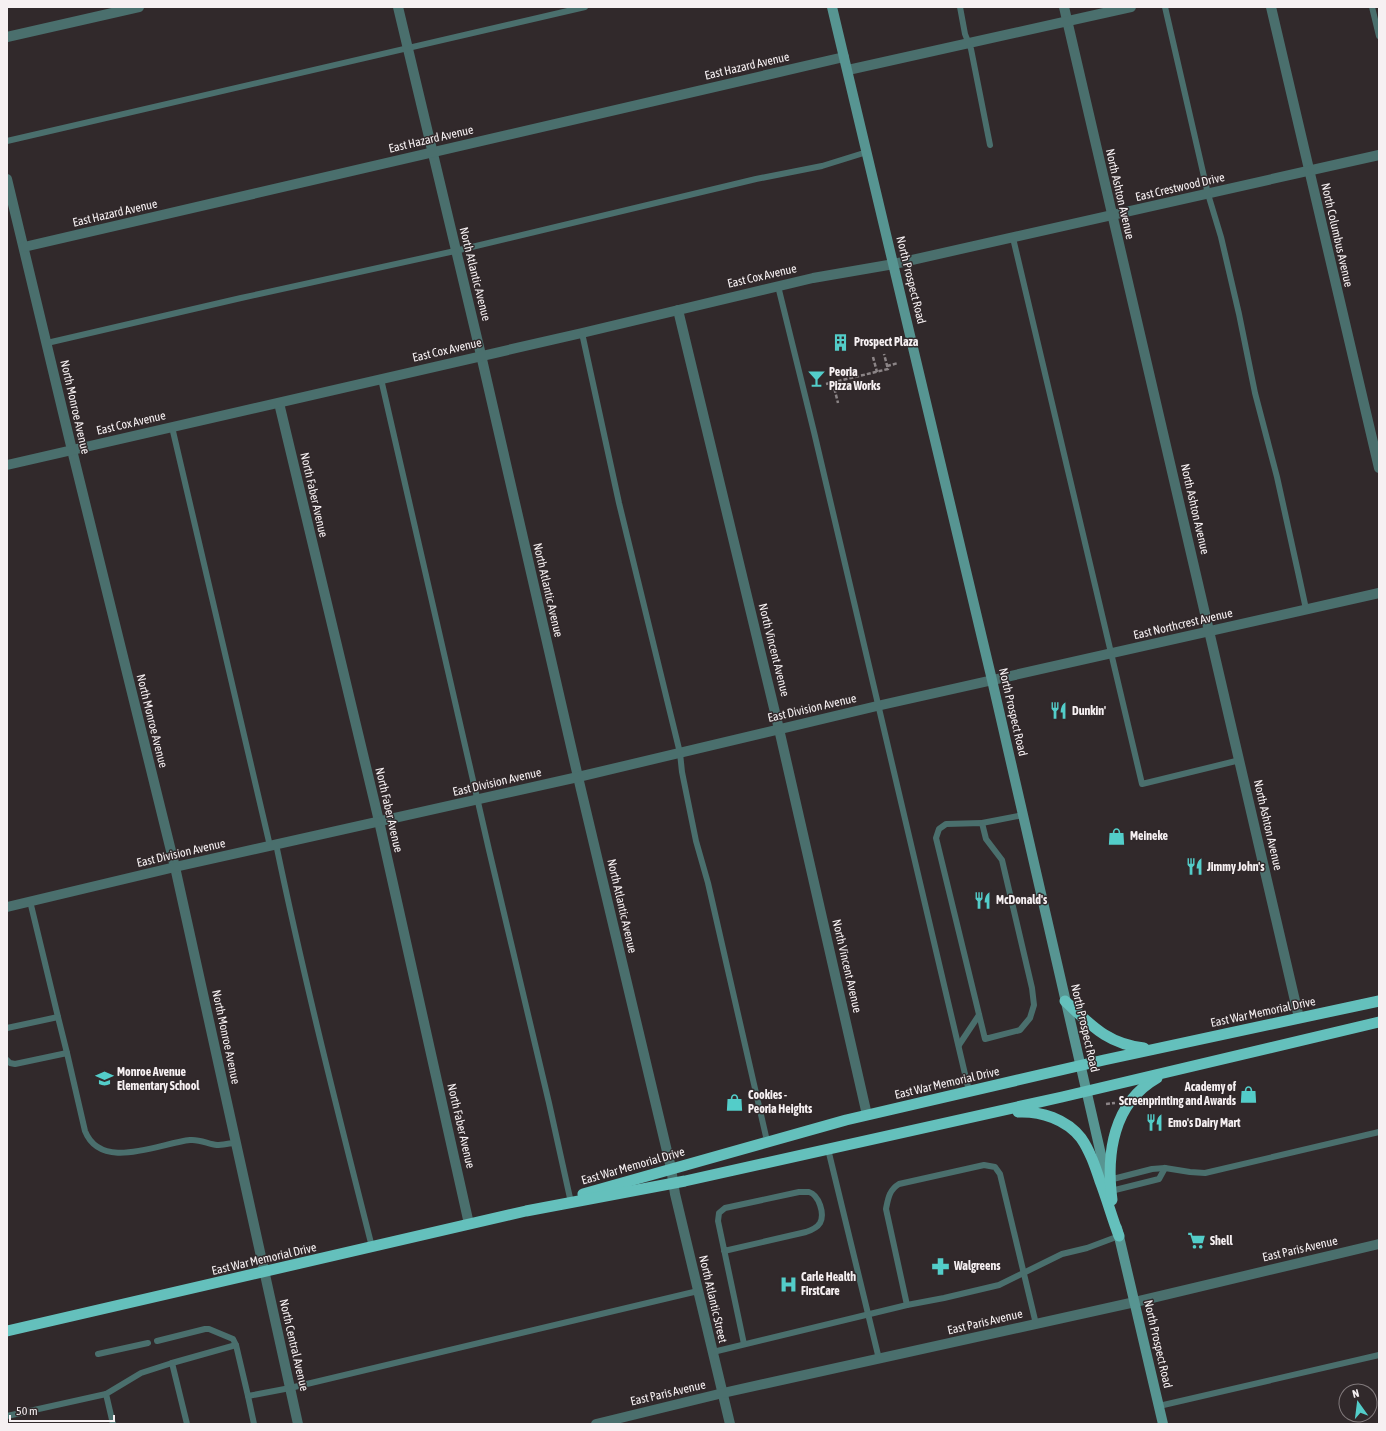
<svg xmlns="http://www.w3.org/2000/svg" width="1386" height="1431" font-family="'Asap Condensed',sans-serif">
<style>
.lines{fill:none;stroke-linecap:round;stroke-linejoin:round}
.path{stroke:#8b8486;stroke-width:2.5;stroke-dasharray:4 2;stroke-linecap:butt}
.service{stroke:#4a6f6d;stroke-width:6}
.minor{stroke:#4a6f6d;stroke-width:10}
.secondary{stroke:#579592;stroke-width:10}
.trunk{stroke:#64c0bc;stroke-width:11}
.labels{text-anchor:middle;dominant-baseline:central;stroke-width:3;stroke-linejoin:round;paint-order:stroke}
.street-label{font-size:12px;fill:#f6f0f2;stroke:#31292b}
.poi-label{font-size:12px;font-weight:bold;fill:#f6f0f2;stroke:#31292b;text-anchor:start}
</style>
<rect width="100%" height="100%" fill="#31292b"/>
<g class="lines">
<!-- path -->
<g class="path">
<polyline points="873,357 877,372"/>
<polyline points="887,366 898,363"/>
<polyline points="833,383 838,403"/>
<polyline points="826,384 888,369 884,354"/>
<polyline points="1106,1104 1115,1103"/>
</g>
<!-- service -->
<g class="service">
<polyline points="960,7 965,34 971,49 990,145"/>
<polyline points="1165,7 1208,194 1221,237 1239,314 1255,393 1277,477 1298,572 1306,609"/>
<polyline points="1372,7 1379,36"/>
<path d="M 7,141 C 200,96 393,52 585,7"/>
<polyline points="1013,238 1142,784 1240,760"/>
<polyline points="778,286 814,432 969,1091"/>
<polyline points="582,333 619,503 680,753 682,772 696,841 708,883 767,1141"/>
<polyline points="47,343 241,298 455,251 756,179 822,166 867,152"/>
<polyline points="381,379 489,850 549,1103 570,1198"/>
<polyline points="172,427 270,846"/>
<polygon points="982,823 986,839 1002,860 1032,988 1034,1005 1030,1018 1020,1030 985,1039 936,838 939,829 946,824"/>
<polyline points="982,823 1023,815"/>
<path d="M 276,844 C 304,979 338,1113 372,1247"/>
<polyline points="58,1017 67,1053"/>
<polyline points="7,1028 58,1017 30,901"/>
<polyline points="959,1045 979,1015"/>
<path d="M 7,1060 L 10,1063 L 15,1064 L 67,1053 L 85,1131 C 101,1172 160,1143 190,1140 C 200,1139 208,1144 217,1145 C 223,1145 230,1143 236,1143"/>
<polyline points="828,1149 879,1359"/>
<polyline points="1109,1180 1152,1169 1165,1168 1190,1172 1205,1173 1379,1132"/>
<polyline points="1111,1191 1159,1179 1165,1168"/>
<path d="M 724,1251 L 806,1232 C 812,1230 817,1228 820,1223 C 825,1214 819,1195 809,1192 C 806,1192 802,1192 799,1192 L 725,1208 L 719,1213 L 718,1221 L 744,1344"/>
<path d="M 907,1305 L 886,1209 C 888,1199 889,1190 899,1184 L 984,1165 L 995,1167 L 1000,1174 L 1036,1324"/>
<polyline points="157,1341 205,1329 209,1329 233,1339 236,1345 248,1396"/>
<polyline points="713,1352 907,1305 944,1298 999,1285 1062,1254 1087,1248 1119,1236"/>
<polyline points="98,1354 148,1343"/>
<polyline points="172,1363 236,1345"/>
<polyline points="106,1394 141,1373 172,1363 187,1424"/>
<polyline points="1159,1406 1379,1355"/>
<polyline points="7,1416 106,1394 113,1424"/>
<polyline points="254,1424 248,1396 290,1388 698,1291"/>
</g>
<!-- minor -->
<g class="minor">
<polyline points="398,7 481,355 578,777 671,1168 675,1194 730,1424"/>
<polyline points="1064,7 1299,1018"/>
<polyline points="1271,7 1379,468"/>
<polyline points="7,37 139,7"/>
<polyline points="848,70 1131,7"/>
<polyline points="7,179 72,450 175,867 298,1424"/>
<polyline points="24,247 844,57"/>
<polyline points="678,310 779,729 867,1115"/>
<polyline points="279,403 379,821 469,1224"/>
<polyline points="7,465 582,333 813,278 894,264 1379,155"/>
<polyline points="7,907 175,867 578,777 877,706 1379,593"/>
<polyline points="596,1424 723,1393 1135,1302 1379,1244"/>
</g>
<!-- secondary -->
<g class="secondary">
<polyline points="832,7 992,680 1108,1185"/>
<polyline points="1117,1228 1163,1424"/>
</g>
<!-- trunk -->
<g class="trunk">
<path d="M 1065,1001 C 1091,1025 1107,1044 1144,1048"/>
<path d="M 1018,1112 C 1041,1111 1066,1119 1081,1138 C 1090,1151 1095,1166 1100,1181 C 1107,1199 1112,1218 1119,1236"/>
<polyline points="583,1194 846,1120 1104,1060 1379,1001"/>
<path d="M 1112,1200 C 1106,1154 1113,1103 1157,1078"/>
<polyline points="7,1331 526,1211 685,1181 1062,1097 1379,1022"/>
</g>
</g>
<!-- icons -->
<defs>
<symbol id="building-bare" viewBox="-9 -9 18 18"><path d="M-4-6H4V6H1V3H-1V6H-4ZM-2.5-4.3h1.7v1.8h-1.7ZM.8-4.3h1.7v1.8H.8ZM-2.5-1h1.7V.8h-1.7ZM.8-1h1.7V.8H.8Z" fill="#53cdc9" stroke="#31292b" stroke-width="2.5" paint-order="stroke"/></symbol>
<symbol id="bar-bare" viewBox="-9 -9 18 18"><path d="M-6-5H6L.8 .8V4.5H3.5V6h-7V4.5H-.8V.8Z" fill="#53cdc9" stroke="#31292b" stroke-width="2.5" paint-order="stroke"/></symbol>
<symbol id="restaurant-bare" viewBox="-9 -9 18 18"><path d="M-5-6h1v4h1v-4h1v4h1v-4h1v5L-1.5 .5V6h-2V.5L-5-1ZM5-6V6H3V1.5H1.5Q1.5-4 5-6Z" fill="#53cdc9" stroke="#31292b" stroke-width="2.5" paint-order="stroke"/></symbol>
<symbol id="shop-bare" viewBox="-9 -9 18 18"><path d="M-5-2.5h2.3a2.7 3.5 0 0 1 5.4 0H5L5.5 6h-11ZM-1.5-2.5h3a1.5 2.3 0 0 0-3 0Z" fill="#53cdc9" stroke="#31292b" stroke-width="2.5" paint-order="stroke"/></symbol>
<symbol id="school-bare" viewBox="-9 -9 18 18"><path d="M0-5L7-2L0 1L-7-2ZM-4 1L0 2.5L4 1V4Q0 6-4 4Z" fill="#53cdc9" stroke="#31292b" stroke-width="2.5" paint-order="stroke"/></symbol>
<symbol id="supermarket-bare" viewBox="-9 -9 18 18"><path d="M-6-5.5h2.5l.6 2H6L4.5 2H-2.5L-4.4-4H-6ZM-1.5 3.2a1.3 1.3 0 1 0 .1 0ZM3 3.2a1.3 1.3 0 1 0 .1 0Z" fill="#53cdc9" stroke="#31292b" stroke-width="2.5" paint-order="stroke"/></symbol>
<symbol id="pharmacy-bare" viewBox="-9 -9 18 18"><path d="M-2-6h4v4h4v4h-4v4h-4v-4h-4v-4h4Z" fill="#53cdc9" stroke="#31292b" stroke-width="2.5" paint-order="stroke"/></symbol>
<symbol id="hospital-bare" viewBox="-9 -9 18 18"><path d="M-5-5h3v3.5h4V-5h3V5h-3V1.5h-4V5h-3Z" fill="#53cdc9" stroke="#31292b" stroke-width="2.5" paint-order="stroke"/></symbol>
</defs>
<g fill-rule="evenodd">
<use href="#building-bare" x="828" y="330" width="25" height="25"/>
<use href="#bar-bare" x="804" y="366" width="25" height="25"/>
<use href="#restaurant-bare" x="1046" y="698" width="25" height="25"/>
<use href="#shop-bare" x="1104" y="824" width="25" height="25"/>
<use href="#restaurant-bare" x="1182" y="854" width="25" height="25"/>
<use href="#restaurant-bare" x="970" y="888" width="25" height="25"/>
<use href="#school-bare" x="92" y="1066" width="25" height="25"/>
<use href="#shop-bare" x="1236" y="1082" width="25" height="25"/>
<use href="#shop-bare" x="722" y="1090" width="25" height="25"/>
<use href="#restaurant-bare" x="1142" y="1110" width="25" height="25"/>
<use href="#supermarket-bare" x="1184" y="1228" width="25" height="25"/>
<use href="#pharmacy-bare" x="928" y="1254" width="25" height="25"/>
<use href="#hospital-bare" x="776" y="1272" width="25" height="25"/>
</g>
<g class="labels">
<!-- street labels -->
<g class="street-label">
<text transform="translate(747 66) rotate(-13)">East Hazard Avenue</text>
<text transform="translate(431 139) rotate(-13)">East Hazard Avenue</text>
<text transform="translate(1180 187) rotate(-13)">East Crestwood Drive</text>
<text transform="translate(1120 194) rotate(77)">North Ashton Avenue</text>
<text transform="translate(115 213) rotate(-13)">East Hazard Avenue</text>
<text transform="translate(1337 235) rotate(77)">North Columbus Avenue</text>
<text transform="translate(475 274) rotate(76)">North Atlantic Avenue</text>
<text transform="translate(762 276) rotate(-13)">East Cox Avenue</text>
<text transform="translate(911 280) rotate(76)">North Prospect Road</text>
<text transform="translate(447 350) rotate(-13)">East Cox Avenue</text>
<text transform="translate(75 407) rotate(77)">North Monroe Avenue</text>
<text transform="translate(131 423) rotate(-13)">East Cox Avenue</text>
<text transform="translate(314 495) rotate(77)">North Faber Avenue</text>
<text transform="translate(1195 509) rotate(77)">North Ashton Avenue</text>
<text transform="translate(548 590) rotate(77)">North Atlantic Avenue</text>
<text transform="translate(1183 624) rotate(-13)">East Northcrest Avenue</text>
<text transform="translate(774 650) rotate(76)">North Vincent Avenue</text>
<text transform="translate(812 708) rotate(-13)">East Division Avenue</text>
<text transform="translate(1013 712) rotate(77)">North Prospect Road</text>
<text transform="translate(152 721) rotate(76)">North Monroe Avenue</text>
<text transform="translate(497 782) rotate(-13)">East Division Avenue</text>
<text transform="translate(389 810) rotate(77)">North Faber Avenue</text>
<text transform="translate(1268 825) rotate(77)">North Ashton Avenue</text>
<text transform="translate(181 853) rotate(-13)">East Division Avenue</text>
<text transform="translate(622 906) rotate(77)">North Atlantic Avenue</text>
<text transform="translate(847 966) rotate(77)">North Vincent Avenue</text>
<text transform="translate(1263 1012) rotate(-12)">East War Memorial Drive</text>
<text transform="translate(1085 1028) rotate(77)">North Prospect Road</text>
<text transform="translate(226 1037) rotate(78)">North Monroe Avenue</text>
<text transform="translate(947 1083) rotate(-13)">East War Memorial Drive</text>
<text transform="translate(461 1126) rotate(77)">North Faber Avenue</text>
<text transform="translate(633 1166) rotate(-16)">East War Memorial Drive</text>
<text transform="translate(1300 1249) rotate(-13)">East Paris Avenue</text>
<text transform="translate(264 1259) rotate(-13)">East War Memorial Drive</text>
<text transform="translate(713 1299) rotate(77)">North Atlantic Street</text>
<text transform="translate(985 1322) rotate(-13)">East Paris Avenue</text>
<text transform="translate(1158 1344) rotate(77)">North Prospect Road</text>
<text transform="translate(294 1345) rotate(77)">North Central Avenue</text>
<text transform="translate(668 1393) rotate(-13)">East Paris Avenue</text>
</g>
<!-- poi labels -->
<g class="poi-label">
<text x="854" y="342">Prospect Plaza</text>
<text x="829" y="372">Peoria<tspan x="829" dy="14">Pizza Works</tspan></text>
<text x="1072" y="711">Dunkin'</text>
<text x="1130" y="836">Meineke</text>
<text x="1207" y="867">Jimmy John's</text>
<text x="996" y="900">McDonald's</text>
<text x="117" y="1072">Monroe Avenue<tspan x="117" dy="14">Elementary School</tspan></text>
<text x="1236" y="1087" text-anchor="end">Academy of<tspan x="1236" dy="14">Screenprinting and Awards</tspan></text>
<text x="748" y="1095">Cookies -<tspan x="748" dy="14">Peoria Heights</tspan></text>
<text x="1168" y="1123">Emo's Dairy Mart</text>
<text x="1210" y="1241">Shell</text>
<text x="954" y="1266">Walgreens</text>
<text x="801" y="1277">Carle Health<tspan x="801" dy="14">FirstCare</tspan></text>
</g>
</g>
<!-- border -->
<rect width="1386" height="1431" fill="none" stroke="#f6f0f2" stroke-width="16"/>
<!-- north arrow -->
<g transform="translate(1358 1403) rotate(346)"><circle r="19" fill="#31292b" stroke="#80797b"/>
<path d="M0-3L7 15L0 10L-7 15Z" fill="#53cdc9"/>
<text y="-6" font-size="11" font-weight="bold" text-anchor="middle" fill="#f6f0f2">N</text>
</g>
<!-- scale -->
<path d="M10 1415v6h104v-6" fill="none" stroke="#f6f0f2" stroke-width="2"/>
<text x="16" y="1415" font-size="12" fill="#f6f0f2" stroke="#31292b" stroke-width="3" paint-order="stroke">50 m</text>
</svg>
